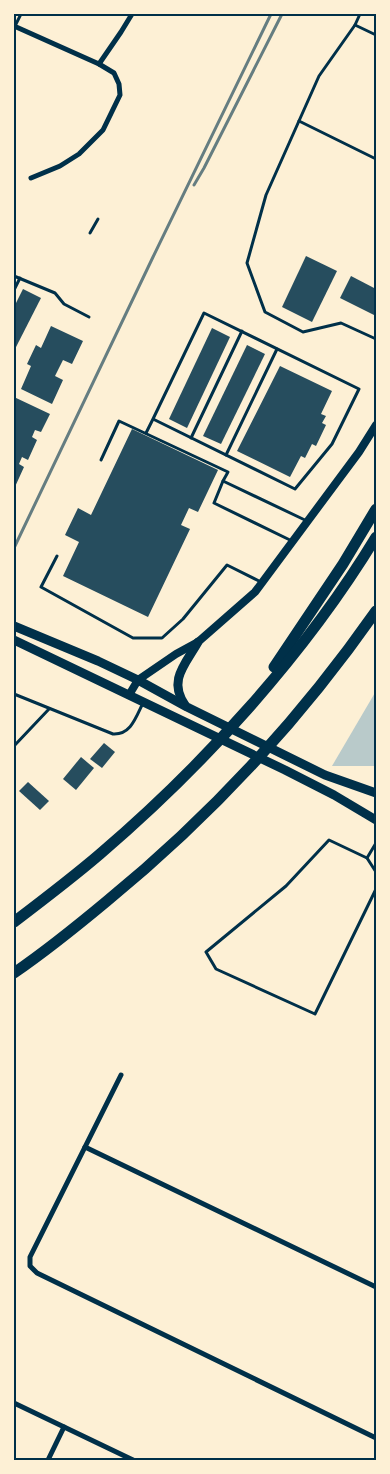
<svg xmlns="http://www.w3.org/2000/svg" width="390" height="1474" font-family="'IBM Plex Serif',serif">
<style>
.green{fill:#b9caca}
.building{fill:#264d5e}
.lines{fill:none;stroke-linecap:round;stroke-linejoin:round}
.service{stroke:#003049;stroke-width:3}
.minor{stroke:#003049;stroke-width:5}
.tertiary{stroke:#003049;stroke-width:8}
.secondary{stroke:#003049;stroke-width:9}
.motorway{stroke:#003049;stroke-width:11}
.rail{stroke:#657d81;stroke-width:3}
.neatline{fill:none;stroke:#003049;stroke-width:2}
</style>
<rect width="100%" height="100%" fill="#fdf0d5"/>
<!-- green -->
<polygon class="green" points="376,691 376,766 332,766"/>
<!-- building -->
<g class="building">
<polygon points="306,256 337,271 312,322 282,307"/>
<polygon points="351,276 376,289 376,316 340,298"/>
<polygon points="23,289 41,298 14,351 14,307"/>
<polygon points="51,326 83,341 72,364 63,360 55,376 63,380 52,404 21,389 31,366 27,364 36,345 41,348"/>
<polygon points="212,328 230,337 187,428 169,419"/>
<polygon points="247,345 265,354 221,444 203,436"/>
<polygon points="280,366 332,391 321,414 326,416 322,423 326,425 316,446 312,444 305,458 301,456 290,477 237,451"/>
<polygon points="14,397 50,414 41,432 35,430 32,437 37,440 28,460 22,457 19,464 24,467 14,489"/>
<polygon points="132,429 218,470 198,512 189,508 181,525 190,529 148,617 63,576 79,542 65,535 78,508 91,515"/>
<polygon points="104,743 115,752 102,768 90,759"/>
<polygon points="81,757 94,768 76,790 63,779"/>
<polygon points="28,782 49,801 40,810 19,791"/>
</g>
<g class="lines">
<!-- service -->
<g class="service">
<polyline points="360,14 355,25 376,35"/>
<polyline points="355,25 319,76 266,195 247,263 265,312 303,332 341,323 376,339"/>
<polyline points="15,26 21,14"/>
<polyline points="299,121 376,159"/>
<polyline points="90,233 98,219"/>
<polyline points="14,276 55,293 64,304 89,317"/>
<polyline points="14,290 20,278"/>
<polyline points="146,433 153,419 204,313 359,389 332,444 295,489 153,419"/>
<polyline points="191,438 242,331"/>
<polyline points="226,455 277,349"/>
<polyline points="101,460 119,421 228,472 223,481"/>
<polyline points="292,541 214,503 223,481 307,521"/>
<polyline points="57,556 41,587 133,638 162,638 183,619 227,565 261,582"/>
<path d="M 14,694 L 113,734 C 131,735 136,717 143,703"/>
<polyline points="14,746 49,709"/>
<polyline points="367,858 376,843"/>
<polyline points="376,872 367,858 329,840 286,886 206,952 216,969 315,1014 376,889"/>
</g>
<!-- minor -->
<g class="minor">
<polyline points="14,26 99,64 114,73 119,84 120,95 103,130 79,154 60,166 31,178"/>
<polyline points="99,64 121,32 132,14"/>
<polyline points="121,1075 30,1257 30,1266 37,1273 376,1438"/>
<polyline points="85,1147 376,1287"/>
<polyline points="14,1403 133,1460"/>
<polyline points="48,1460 64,1427"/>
</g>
<!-- tertiary -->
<polyline class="tertiary" points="129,695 138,680 176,654 198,642 255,592 359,452 376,425"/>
<!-- secondary -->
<g class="secondary">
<polyline points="14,626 98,661 138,680 187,707 325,775 376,793"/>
<polyline points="14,640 285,770 334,795 376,820"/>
<path d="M 185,705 C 168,680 185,665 198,642"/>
</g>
<!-- motorway -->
<g class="motorway">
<polyline points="274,667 343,564 376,509"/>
<path d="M 14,922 C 43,900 72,878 100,854 C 204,765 305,654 376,537"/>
<path d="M 14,973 C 46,951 77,926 107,901 C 211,816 299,721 376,611"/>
</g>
<!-- rail -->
<g class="rail">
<polyline points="194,185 204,168 282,14"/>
<polyline points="14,548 153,257 271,14"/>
</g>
</g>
<!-- border -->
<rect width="390" height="1474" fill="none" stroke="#fdf0d5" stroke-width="30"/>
<rect x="15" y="15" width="360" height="1444" class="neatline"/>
</svg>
